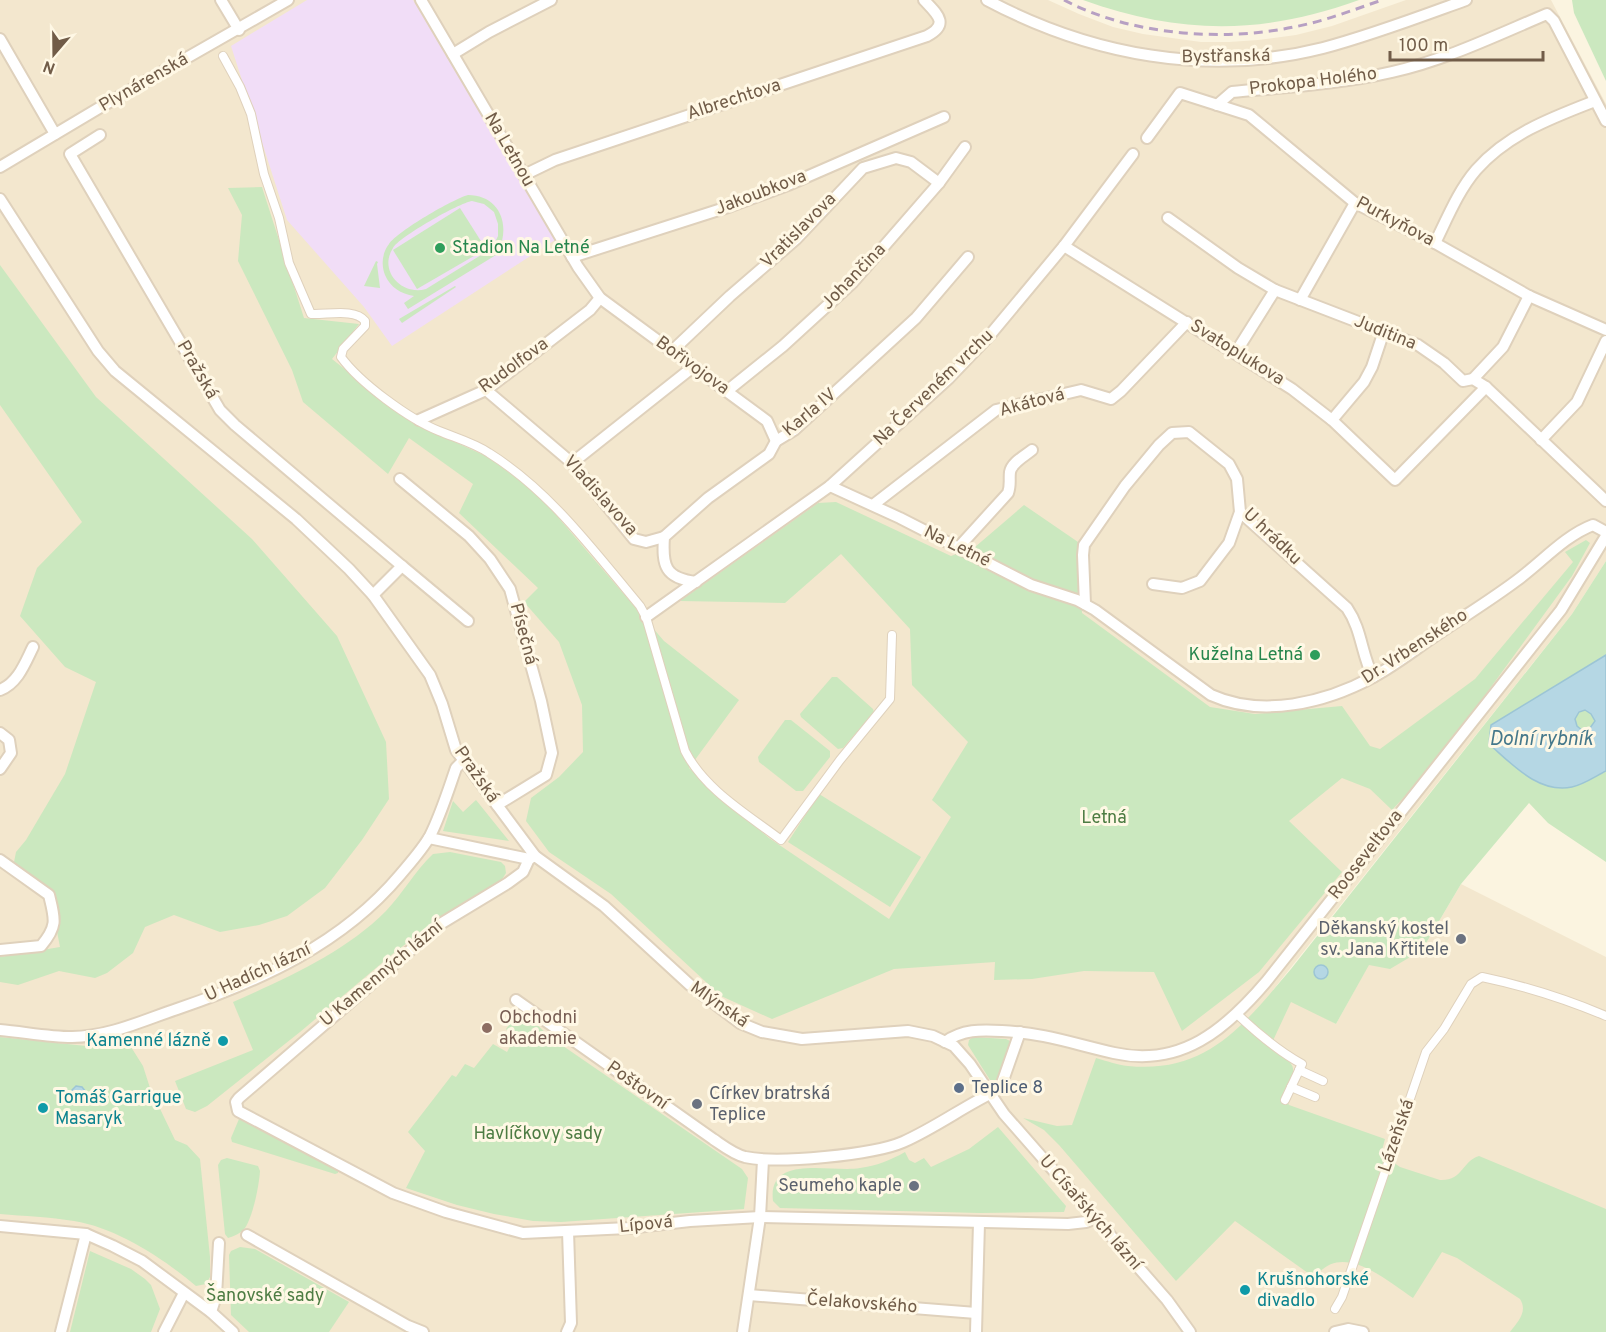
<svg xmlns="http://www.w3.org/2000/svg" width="1606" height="1332" font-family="Overpass,sans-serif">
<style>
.residential{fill:#f3e7ce}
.education{fill:#f1ddf7}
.green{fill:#cbe8bf;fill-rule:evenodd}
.water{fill:#b5d7e4;stroke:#9cc5d5;stroke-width:1.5;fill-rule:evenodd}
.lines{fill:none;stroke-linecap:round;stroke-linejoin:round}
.pedestrian-casing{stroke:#dfd1bc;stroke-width:10}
.minor-casing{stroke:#dfd1bc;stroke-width:14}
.pedestrian{stroke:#fff;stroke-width:8}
.minor{stroke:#fff;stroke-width:10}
.rail{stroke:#b7a0c3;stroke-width:3;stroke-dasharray:9 6;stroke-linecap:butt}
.leisure-dot{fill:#2e9e5b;stroke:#fff8e5;stroke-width:2}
.worship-dot{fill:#6b7280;stroke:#fff8e5;stroke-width:2}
.education-dot{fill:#8d6e63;stroke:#fff8e5;stroke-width:2}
.culture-dot{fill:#0f9aa8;stroke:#fff8e5;stroke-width:2}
.service-dot{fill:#5c6f8a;stroke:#fff8e5;stroke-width:2}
.labels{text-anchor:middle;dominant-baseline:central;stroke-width:6;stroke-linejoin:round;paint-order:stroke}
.street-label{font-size:18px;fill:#715c48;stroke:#fff8e5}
.leisure-label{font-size:18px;fill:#27864d;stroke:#fff8e5;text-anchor:start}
.park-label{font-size:18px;fill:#4d7c43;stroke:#fff8e5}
.worship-label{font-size:18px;fill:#5b616d;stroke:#fff8e5;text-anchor:end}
.education-label{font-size:18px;fill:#785e54;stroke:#fff8e5;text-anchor:start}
.culture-label{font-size:18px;fill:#0d838f;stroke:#fff8e5;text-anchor:start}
.service-label{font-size:18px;fill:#4e5e75;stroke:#fff8e5;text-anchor:start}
.water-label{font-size:20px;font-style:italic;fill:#45788b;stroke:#fff8e5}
</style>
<rect width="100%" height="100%" fill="#fbf4e0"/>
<!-- residential -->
<polygon class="residential" points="0,0 1048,0 1079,14 1113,27 1143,34 1201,42 1229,42 1258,40 1296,35 1332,26 1406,0 1551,0 1606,104 1606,561 1572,614 1273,990 1336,1024 1369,964 1422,950 1461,884 1606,957 1606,1332 0,1332"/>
<!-- education -->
<polygon class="education" points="307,0 413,0 555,240 392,346 364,307 287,220 231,46"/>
<!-- green -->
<g class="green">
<path d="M 1083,0 L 1359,0 C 1262,35 1181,35 1083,0 Z"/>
<polygon points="1572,0 1606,0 1606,81 1574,13"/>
<polygon points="262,187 304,318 359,324 332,359 411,422 488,457 539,495 664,641 739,700 689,768 769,838 889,919 951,817 932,800 968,742 912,685 910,629 841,554 785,603 680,601 818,503 836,502 951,556 975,547 1024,505 1078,542 1082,613 1210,707 1255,714 1342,706 1370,746 1380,749 1475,679 1573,562 1565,552 1586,540 1590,543 1572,576 1475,709 1421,779 1392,810 1370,789 1342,778 1289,821 1342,872 1259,972 1182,1031 1154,972 1084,971 1032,979 994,980 995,962 894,969 772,1019 721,996 611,894 549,852 526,821 531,798 559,777 583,752 582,705 559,642 524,602 538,588 459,513 473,484 409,438 388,474 303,402 292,370 238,261 242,215 228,188"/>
<path d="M 468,195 C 494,195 508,216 502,241 L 505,240 L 509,247 L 408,309 L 404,303 L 414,296 C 401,294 390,287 385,275 C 381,265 382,253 389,244 C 398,231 453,199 468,195 ZM 472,201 L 484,204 L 494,212 L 498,224 L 498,236 L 495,242 L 486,252 L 426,289 C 402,296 378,271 393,248 C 399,237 459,203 472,201 Z"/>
<polygon points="460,208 486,249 417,289 393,250"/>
<polygon points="376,261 378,262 377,264 380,288 364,286"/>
<polygon points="0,265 96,397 252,539 337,636 386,742 389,799 362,840 325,888 287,916 259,925 220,932 174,915 145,927 133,953 107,973 95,978 59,971 18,985 0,982 0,957 60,947 54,916 54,893 14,862 16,852 26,840 65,774 96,682 65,667 20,616 37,568 82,522 0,405"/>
<polygon points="455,286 456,287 402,323 399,319"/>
<path d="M 1606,561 L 1606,655 L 1578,672 L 1544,784 L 1572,787 L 1606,771 L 1606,862 L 1548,823 L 1529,803 L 1461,884 L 1422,950 L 1390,969 L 1369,965 L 1336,1024 L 1291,1002 L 1270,1047 C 1297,1067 1299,1064 1284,1095 L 1289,1105 L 1385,1139 L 1381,1154 L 1400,1167 L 1440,1180 C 1463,1181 1462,1161 1479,1156 L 1606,1209 L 1606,1332 L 1510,1332 C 1518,1321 1528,1312 1520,1299 L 1457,1258 L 1442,1252 L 1413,1298 C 1387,1281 1341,1239 1315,1278 L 1235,1221 L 1176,1281 L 1059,1145 L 1044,1130 L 1023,1118 L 1057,1126 L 1072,1125 L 1096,1058 C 1107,1061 1117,1065 1128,1066 C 1208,1074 1244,1024 1291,969 L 1572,614 Z"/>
<polygon points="832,677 837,677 873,709 874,712 843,748 838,749 801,717 800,714"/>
<circle cx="1585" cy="720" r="10"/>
<polygon points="785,720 791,720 830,751 830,757 803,791 796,791 759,762 758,757"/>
<polygon points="819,794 921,857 890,907 788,842"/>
<polygon points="476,800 505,836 509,841 443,831 453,801 463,812"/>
<path d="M 450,852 L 501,862 L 505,866 L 506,873 L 501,881 L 427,928 L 395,952 L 300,1032 L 207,1106 L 195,1112 L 186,1109 L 175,1081 L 253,1050 L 233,1002 C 287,978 344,953 386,911 C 403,893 415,871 433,854 Z"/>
<polygon points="519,1011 531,1019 550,1037 742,1169 748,1178 744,1209 561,1222 533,1221 494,1214 457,1205 406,1188 425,1151 408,1132 452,1075 456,1077 465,1064 474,1068 493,1044 507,1052 515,1037 506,1029"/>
<path d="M 0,1037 L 96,1047 L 126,1039 L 143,1066 L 150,1088 L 175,1140 L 187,1145 L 200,1159 L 210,1257 L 210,1277 L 206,1284 L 196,1286 C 163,1258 117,1228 74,1221 C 50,1217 24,1216 0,1214 Z"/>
<polygon points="973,1037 1006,1039 1010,1041 1011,1045 997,1081 993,1082 990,1080 968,1045 969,1040"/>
<polygon points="239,1119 248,1122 338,1170 338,1173 335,1174 232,1142 231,1138"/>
<path d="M 998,1127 L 1066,1206 L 1064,1212 L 980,1213 L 780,1208 L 773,1201 C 767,1153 832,1173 860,1168 C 876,1166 891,1160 905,1152 L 909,1160 L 915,1163 L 924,1158 L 931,1167 L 969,1149 Z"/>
<path d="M 227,1158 L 258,1166 L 260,1171 C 259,1186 253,1216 245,1228 C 240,1234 234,1236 228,1238 L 225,1234 L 218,1165 L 221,1160 Z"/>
<polygon points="240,1247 255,1249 349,1302 329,1332 249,1332 231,1315 229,1255 231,1251"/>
<polygon points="90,1251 131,1269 145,1279 151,1285 160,1309 151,1332 70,1332"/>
</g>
<!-- water -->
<g class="water">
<path d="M 1606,655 L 1606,771 C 1596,776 1583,785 1572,787 C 1539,794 1513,765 1489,744 L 1491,725 ZM 1585,710 L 1591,714 L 1595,721 L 1590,728 L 1583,731 L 1577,726 L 1575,719 L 1579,712 Z"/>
<circle cx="1321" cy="972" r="7"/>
<polygon points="76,1086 82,1087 86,1092 86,1096 81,1100 75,1099 72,1096 72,1090"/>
</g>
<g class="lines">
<defs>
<g id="pedestrian">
<path d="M 223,56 L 240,87 L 251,114 L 264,174 L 279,218 L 289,263 L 311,314 C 327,315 355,308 365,321 L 365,326 L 343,349 L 341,357 C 360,383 409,419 439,431 C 456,438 474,443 489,453 C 550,491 594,551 640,606 L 646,617 L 685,751 C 705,790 747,814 781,840 L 840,760 L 890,699 L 892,635"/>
<path d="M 1237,1014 C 1256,1032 1278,1051 1302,1064 L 1285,1100"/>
<polyline points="1299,1070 1323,1081"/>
<polyline points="1291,1087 1315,1097"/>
<path d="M 1335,1309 L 1342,1297 L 1426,1052 L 1444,1029 L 1471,984 L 1482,977 C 1525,986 1566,999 1606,1016"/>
</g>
<g id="minor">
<polyline points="221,0 239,30"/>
<polyline points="421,0 578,267 600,298 767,421 776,441"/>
<path d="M 987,0 C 1090,55 1208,77 1323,48 C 1372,35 1419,17 1466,0"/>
<polyline points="0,39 55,134"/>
<polyline points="453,54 489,32 551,0"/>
<path d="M 1217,105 L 1232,92 C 1285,87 1340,84 1392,72 C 1446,60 1497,35 1547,14 L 1554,21 L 1606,121"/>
<polyline points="100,135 70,154 220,410 235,425 402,566"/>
<polyline points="1147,138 1180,93 1249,115 1355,203 1435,243 1529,296 1606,330"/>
<polyline points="0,167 99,108 288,0"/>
<path d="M 524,175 L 555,160 L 927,36 C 950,24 937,14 924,0"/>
<polyline points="0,199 98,351 115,371 296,519 349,569 373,595 430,675 442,704 456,750 535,856 604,906 690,985 740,1023 762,1032 802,1039 908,1031 933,1036 954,1046 970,1064 1004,1114 1167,1300 1190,1332"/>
<polyline points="1168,218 1238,268 1275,290 1418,345 1444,363 1463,381 1473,379 1486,387 1606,501"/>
<path d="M 1435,243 C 1447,219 1458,191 1476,170 C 1508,134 1551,118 1595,101"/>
<polyline points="1064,246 1292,389 1332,420 1395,480 1486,387"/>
<polyline points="572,257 731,206 788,185 944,117"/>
<polyline points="1300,300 1355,203"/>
<polyline points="672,351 730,296 796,239 863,168 896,158 911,162 939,183"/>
<polyline points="1236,352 1275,290"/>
<polyline points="1473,379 1503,347 1529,296"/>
<polyline points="486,390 572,463 634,539 646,542 664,537"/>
<polyline points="727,391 783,346 853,282 939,183 965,147"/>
<polyline points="419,420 486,390 590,310 600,298"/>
<polyline points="1332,420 1364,382 1372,367 1384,331"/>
<polyline points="1541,440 1577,402 1606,341"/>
<polyline points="572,463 693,367"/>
<polyline points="400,479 469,536 490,559 510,589 541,701 552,753 546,775 497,805"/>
<path d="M 830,486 L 900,518 L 1031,585 L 1077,600 L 1095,610 L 1211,695 C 1262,718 1325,703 1373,677 C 1396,665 1418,647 1441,632 C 1466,615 1492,599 1516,581 C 1541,563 1564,536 1593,525 L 1606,532"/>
<polyline points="873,505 996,410 1081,390 1111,399 1121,391 1187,322"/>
<path d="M 958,548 L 1008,493 C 1011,485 1009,479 1010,472 C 1012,462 1025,456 1032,450"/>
<path d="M 696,582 C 665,578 662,566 664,537 L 708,498 L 769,454 L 776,441 L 794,430 L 916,318 L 968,257"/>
<polyline points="1153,584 1182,588 1200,581 1229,543 1240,512"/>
<polyline points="373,595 402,566 468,621"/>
<path d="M 1085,604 L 1083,555 L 1084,545 L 1125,486 L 1159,445 L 1172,433 L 1189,432 L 1229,464 L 1237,479 L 1240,512 L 1347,608 C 1362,630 1361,653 1373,677"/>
<polyline points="646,617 830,486 949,378 990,335 1064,246 1133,154"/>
<path d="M 0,690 C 18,683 25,663 33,647"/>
<polyline points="0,733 9,740 11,753 0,769"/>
<polyline points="429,838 529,859 535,856"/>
<polyline points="529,859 523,872 508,883 442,923 239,1098 236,1102 238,1111 393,1193 446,1212 523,1233 628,1228 690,1221 760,1217 1068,1224 1086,1222 1095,1218"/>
<path d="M 0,860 L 49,895 C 55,919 58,926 41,946 L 0,950"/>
<path d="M 516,1000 L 713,1139 C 722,1145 733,1154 745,1157 C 777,1164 873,1155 903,1142 C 937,1127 967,1104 1000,1089 L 1020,1032"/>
<path d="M 0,1030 C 24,1032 48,1037 72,1037 C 108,1037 144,1020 177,1009 C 260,981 342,944 400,875 C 410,863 422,850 430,836 C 441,814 448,791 456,768 L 463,761"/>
<path d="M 945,1042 C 963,1029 981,1030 1002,1031 C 1044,1033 1074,1044 1114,1053 C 1181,1068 1226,1029 1266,982 L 1561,610 L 1606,536"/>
<polyline points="0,1226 86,1234 113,1246 142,1261 211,1312 233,1332"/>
<polyline points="247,1235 408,1326 423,1332"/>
<polyline points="749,1295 976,1313"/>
<polyline points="211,1312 216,1296 219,1243"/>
<polyline points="61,1332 86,1234"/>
<polyline points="164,1332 184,1293"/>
<polyline points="567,1332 571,1323 568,1231"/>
<polyline points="743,1332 760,1217 763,1160"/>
<polyline points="976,1332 979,1223"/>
<polyline points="1335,1332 1348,1329 1363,1332"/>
</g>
</defs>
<!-- pedestrian casing -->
<use href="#pedestrian" class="pedestrian-casing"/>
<!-- minor casing -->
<use href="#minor" class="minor-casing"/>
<!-- pedestrian -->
<use href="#pedestrian" class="pedestrian"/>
<!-- minor -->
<use href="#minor" class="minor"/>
<!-- rail -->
<path class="rail" d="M 1064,0 C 1130,35 1222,42 1294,27 C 1325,21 1353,10 1382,0"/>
</g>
<!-- markers -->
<g class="leisure-dot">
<circle cx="440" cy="248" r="6"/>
<circle cx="1315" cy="655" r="6"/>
</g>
<g class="worship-dot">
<circle cx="1461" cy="939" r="6"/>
<circle cx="697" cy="1104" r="6"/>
<circle cx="914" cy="1186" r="6"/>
</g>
<circle class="education-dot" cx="487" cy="1028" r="6"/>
<g class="culture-dot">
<circle cx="223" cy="1041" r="6"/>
<circle cx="43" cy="1108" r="6"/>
<circle cx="1245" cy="1290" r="6"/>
</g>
<circle class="service-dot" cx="959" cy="1088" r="6"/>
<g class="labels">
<!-- street labels -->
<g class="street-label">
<text transform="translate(1226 57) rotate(-1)">Bystřanská</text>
<text transform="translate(1313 82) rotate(-7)">Prokopa Holého</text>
<text transform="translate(144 83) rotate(-30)">Plynárenská</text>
<text transform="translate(734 100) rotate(-18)">Albrechtova</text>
<text transform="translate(509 150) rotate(60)">Na Letnou</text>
<text transform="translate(761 193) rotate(-21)">Jakoubkova</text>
<text transform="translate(1395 222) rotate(28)">Purkyňova</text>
<text transform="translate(799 231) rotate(-45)">Vratislavova</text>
<text transform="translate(854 277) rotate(-46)">Johančina</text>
<text transform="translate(1385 333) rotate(22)">Juditina</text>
<text transform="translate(1237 353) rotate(32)">Svatoplukova</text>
<text transform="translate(514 366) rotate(-36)">Rudolfova</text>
<text transform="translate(692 366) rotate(36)">Bořivojova</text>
<text transform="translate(197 370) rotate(60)">Pražská</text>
<text transform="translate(934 388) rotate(-44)">Na Červeném vrchu</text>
<text transform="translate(1032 403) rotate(-15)">Akátová</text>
<text transform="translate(810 413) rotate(-40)">Karla IV</text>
<text transform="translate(600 496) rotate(48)">Vladislavova</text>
<text transform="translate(1272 537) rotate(44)">U hrádku</text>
<text transform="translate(957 547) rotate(26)">Na Letné</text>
<text transform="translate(523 634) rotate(75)">Písečná</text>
<text transform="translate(1415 647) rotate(-33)">Dr. Vrbenského</text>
<text transform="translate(476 775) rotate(55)">Pražská</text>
<text transform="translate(1366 855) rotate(-52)">Rooseveltova</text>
<text transform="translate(258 973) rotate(-25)">U Hadích lázní</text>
<text transform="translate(382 974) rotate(-40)">U Kamenných lázní</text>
<text transform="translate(719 1005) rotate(35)">Mlýnská</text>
<text transform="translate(637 1086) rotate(35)">Poštovní</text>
<text transform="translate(1397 1136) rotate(-71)">Lázeňská</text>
<text transform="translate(1090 1213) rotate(49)">U Císařských lázní</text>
<text transform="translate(646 1225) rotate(-6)">Lípová</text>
<text transform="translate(862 1304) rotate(4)">Čelakovského</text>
</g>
<!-- leisure labels -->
<g class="leisure-label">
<text x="452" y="248">Stadion Na Letné</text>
<text x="1303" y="655" text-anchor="end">Kuželna Letná</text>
</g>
<!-- park labels -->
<g class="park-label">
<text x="1104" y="818">Letná</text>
<text x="538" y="1134">Havlíčkovy sady</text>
<text x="265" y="1296">Šanovské sady</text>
</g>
<!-- worship labels -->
<g class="worship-label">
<text x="1449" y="929">Děkanský kostel<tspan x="1449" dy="21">sv. Jana Křtitele</tspan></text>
<text x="709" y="1094" text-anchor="start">Církev bratrská<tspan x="709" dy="21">Teplice</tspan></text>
<text x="902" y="1186">Seumeho kaple</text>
</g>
<!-- education labels -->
<g class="education-label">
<text x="499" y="1018">Obchodni<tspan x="499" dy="21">akademie</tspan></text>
</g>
<!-- culture labels -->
<g class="culture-label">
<text x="211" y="1041" text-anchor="end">Kamenné lázně</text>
<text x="55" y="1098">Tomáš Garrigue<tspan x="55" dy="21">Masaryk</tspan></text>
<text x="1257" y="1280">Krušnohorské<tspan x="1257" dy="21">divadlo</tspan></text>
</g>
<!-- service labels -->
<g class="service-label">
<text x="971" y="1088">Teplice 8</text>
</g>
<!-- water labels -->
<g class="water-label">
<text x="1541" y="740">Dolní rybník</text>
</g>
</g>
<!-- north arrow -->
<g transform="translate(54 54) rotate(200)" stroke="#fff8e5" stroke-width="4.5" paint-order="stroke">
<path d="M0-4.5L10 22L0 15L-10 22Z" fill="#715c48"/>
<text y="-9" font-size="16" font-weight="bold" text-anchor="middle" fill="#715c48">N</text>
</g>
<!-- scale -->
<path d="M1390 51v9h153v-9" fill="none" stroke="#715c48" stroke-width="3"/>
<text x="1399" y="51" font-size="18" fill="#715c48" stroke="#fff8e5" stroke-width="4.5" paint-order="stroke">100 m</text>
</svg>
